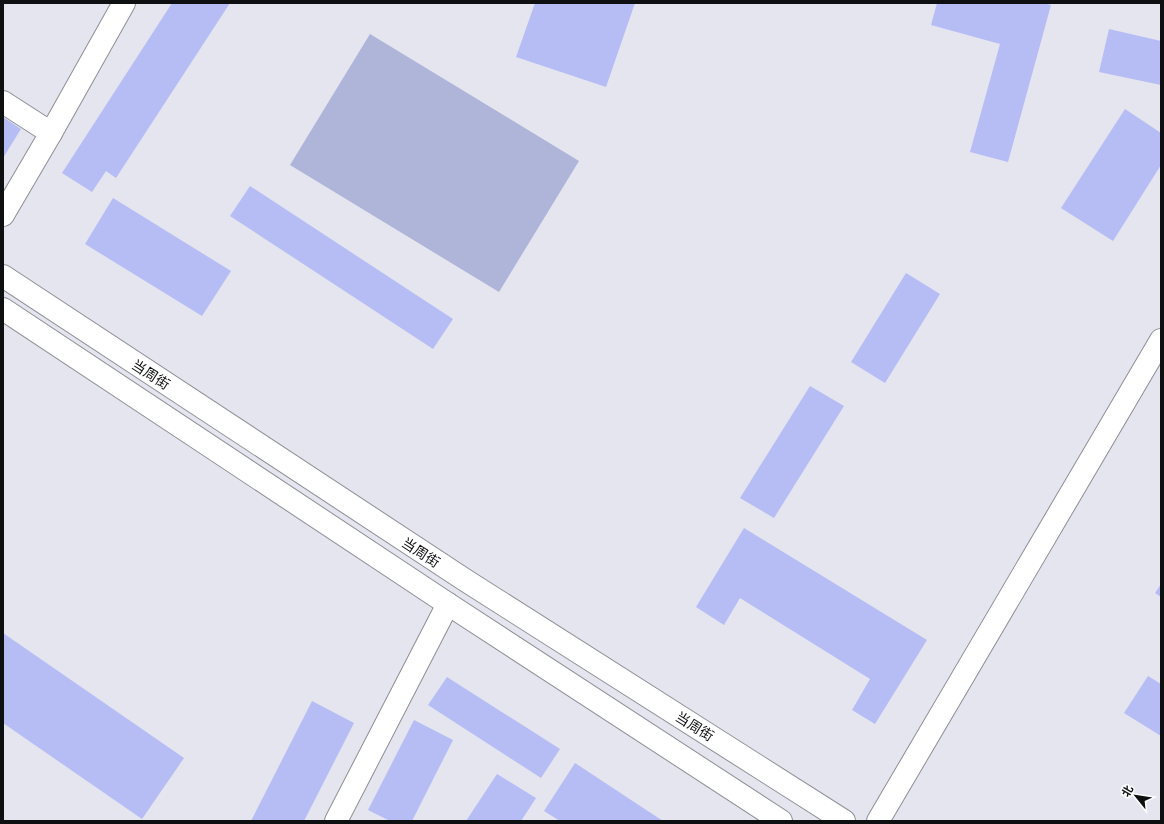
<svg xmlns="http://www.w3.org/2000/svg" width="1164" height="824" font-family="'Noto Sans','Noto Sans SC',sans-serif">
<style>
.green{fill:#afb4d9}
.building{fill:#b6bdf5}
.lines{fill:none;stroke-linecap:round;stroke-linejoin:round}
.minor-casing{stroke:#8d8e96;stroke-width:24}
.major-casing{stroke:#8d8e96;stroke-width:24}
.minor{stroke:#fff;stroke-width:22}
.major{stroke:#fff;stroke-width:22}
.labels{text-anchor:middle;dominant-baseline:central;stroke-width:4;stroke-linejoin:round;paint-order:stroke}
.street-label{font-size:14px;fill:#0e0f11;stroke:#fff}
</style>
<rect width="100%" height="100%" fill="#e4e5ee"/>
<!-- green -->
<polygon class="green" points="370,34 579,161 499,292 290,165"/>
<!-- building -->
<g class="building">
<polygon points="172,3 230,3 116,178 106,171 92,192 62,173"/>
<polygon points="535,3 635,3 606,87 516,57"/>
<polygon points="937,3 1044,3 1051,5 1008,162 970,152 1000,44 931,25"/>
<polygon points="1109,29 1161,41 1161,85 1099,72"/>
<polygon points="1125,109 1161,133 1161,165 1113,241 1061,208"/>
<polygon points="3,117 21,129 3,158"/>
<polygon points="250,186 453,319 433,349 230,216"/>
<polygon points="113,198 231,271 202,316 85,244"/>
<polygon points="906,273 940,294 885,383 851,362"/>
<polygon points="810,386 844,406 774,518 740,498"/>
<polygon points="744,528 927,640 875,724 852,710 870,679 740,598 724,625 696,607"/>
<polygon points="1161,584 1161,597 1155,593"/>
<polygon points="3,633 184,758 142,819 3,723"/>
<polygon points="1148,676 1161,684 1161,736 1124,713"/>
<polygon points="447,677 560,749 541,778 428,705"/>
<polygon points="312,701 354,723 304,821 251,821"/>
<polygon points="414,720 453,740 412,821 390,821 368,810"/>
<polygon points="575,763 663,821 560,821 544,811"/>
<polygon points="497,774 536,798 521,821 466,821"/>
</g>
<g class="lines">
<defs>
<g id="minor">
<polyline points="3,102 51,133"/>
<polyline points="3,215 51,133 124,3"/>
<polyline points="336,821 448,604"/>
<polyline points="878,821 1161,340"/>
</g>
<g id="major">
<polyline points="3,276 465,580 844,821"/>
<polyline points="3,309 448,604 781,821"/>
</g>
</defs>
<!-- minor casing -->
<use href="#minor" class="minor-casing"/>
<!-- major casing -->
<use href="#major" class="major-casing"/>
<!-- minor -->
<use href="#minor" class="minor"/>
<!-- major -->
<use href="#major" class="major"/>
</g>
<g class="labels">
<!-- street labels -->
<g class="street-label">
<text transform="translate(151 374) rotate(33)">当周街</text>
<text transform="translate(421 552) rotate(33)">当周街</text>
<text transform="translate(695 726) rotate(32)">当周街</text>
</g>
</g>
<!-- border -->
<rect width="1164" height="824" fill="none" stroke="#0e0f11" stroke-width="8"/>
<!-- north arrow -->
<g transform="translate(1136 796) rotate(300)" stroke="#ffffff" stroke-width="3" paint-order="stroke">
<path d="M0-3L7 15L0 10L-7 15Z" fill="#0e0f11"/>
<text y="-6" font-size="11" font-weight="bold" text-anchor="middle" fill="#0e0f11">北</text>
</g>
</svg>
